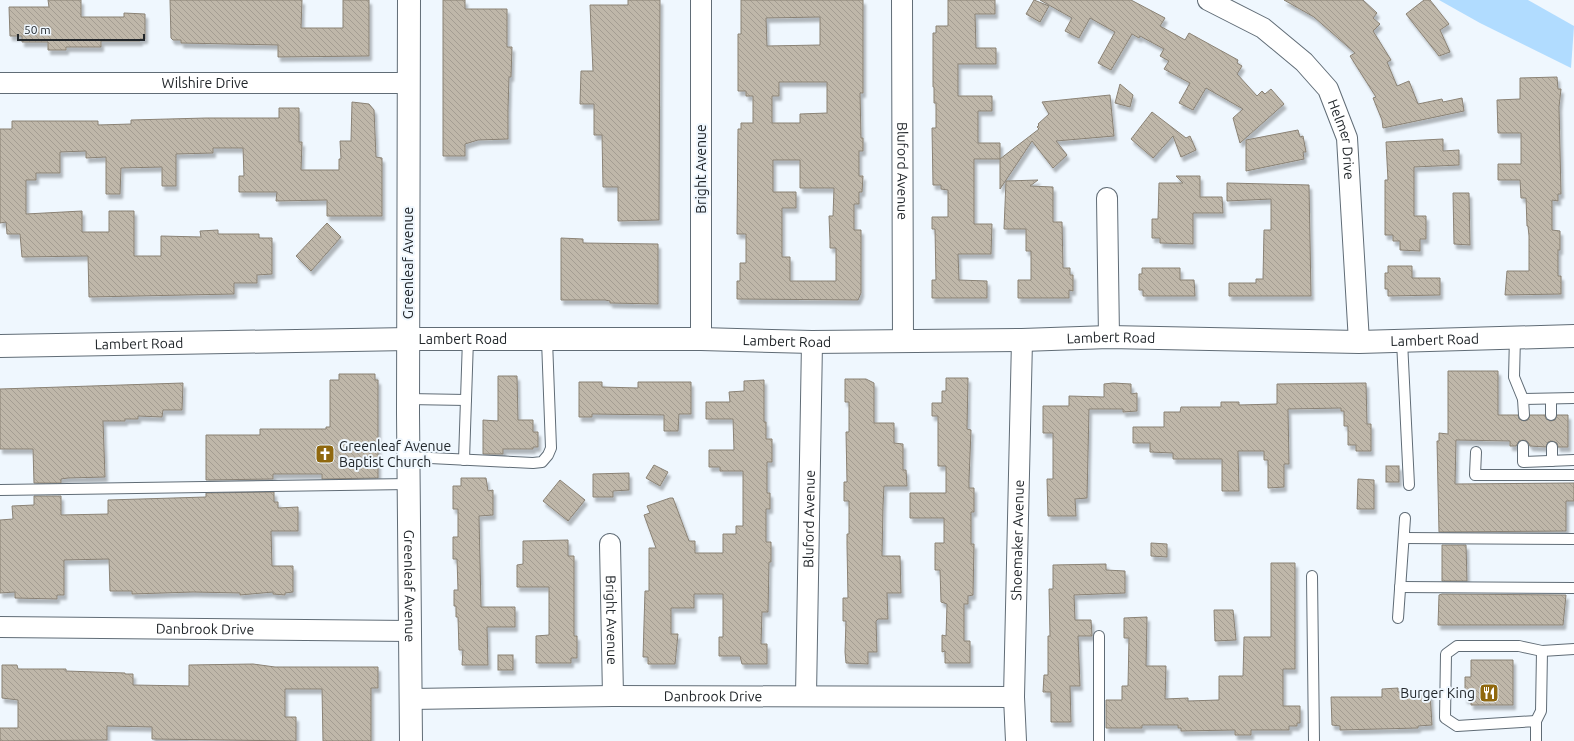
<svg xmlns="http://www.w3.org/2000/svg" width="1574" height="741" font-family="Ubuntu,sans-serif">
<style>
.park{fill:#b1dcff}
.building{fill:url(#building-back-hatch);stroke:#8a8275;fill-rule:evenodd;filter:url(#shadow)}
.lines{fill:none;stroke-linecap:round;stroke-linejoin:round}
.service-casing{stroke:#606c76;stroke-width:12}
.minor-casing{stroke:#606c76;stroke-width:22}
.tertiary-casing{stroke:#606c76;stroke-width:24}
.secondary-casing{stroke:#606c76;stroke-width:24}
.service{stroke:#fff;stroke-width:10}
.minor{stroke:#fff;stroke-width:20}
.tertiary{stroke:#fff;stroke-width:22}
.secondary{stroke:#fff;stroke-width:22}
.labels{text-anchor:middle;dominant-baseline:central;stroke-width:4;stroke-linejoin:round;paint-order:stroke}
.street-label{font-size:14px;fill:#22272b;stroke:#eff7fe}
.poi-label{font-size:14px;fill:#22272b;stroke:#eff7fe;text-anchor:start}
</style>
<defs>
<pattern id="building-back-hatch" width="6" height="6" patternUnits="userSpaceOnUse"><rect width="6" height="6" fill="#bfb7a9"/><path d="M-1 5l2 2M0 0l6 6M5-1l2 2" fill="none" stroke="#a49d92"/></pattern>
<filter id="shadow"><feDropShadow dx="2.5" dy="4.5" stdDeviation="1" flood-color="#0004"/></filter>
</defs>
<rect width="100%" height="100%" fill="#eff7fe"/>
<!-- park -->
<polygon class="park" points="1439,0 1528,0 1574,26 1571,68 1480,23"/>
<!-- building -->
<g class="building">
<polygon points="48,0 81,0 81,17 124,17 124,13 145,14 145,39 140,39 140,41 101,41 101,47 66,47 66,50 48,50 48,42 22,42 22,36 10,36 9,7 49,7"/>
<polygon points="170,0 302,0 301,28 343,28 343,0 369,0 369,56 278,57 278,45 181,43 181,40 173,40 171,38"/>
<polygon points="443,0 465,0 465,9 507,9 507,47 512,47 511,77 509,77 508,109 508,139 478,140 465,144 465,156 443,156"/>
<polygon points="628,0 660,0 659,220 618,221 618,187 603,187 602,135 594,135 594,104 580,104 581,71 593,71 590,5 628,5"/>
<path d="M 741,0 L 863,0 L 863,93 L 860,93 L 861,138 L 863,138 L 863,151 L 859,151 L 859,176 L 863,176 L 862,192 L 859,192 L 859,204 L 854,204 L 854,230 L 861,230 L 861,293 L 858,300 L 737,299 L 737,281 L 740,281 L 740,263 L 746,263 L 746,234 L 737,234 L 738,129 L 741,129 L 741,123 L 753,123 L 753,96 L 746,96 L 746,91 L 738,91 L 738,34 L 741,34 ZM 820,17 L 820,45 L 767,46 L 766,18 ZM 779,82 L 827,82 L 827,113 L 800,114 L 800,123 L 772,123 L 772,96 L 779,96 ZM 773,160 L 800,160 L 800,188 L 834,188 L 833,216 L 829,216 L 830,241 L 830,248 L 836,248 L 836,281 L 790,281 L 790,257 L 782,257 L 782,208 L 796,208 L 796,192 L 773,192 Z"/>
<polygon points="948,0 995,0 995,14 975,14 976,48 996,48 996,64 958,64 958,96 992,96 992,111 978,111 978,143 1000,143 1000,159 974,159 974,224 992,224 991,254 958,254 959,280 987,281 987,298 932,298 932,280 936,280 935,229 932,229 932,217 948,217 948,190 941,189 941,185 933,185 932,128 936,128 936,103 934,103 934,87 933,87 933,33 936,33 936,26 948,26"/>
<polygon points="1034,0 1049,6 1040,22 1026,14"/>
<polygon points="1040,0 1131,0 1165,18 1160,26 1185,40 1189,33 1238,60 1237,63 1242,66 1237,74 1257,96 1262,91 1265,94 1271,89 1284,104 1240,143 1233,118 1243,109 1206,88 1193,110 1179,103 1190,83 1164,69 1169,61 1160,56 1164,49 1140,36 1139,38 1132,34 1111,70 1098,63 1115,32 1090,18 1079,38 1065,31 1072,18"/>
<polygon points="1284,0 1363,0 1377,13 1373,18 1380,24 1373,31 1391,60 1387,62 1397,86 1409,81 1418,104 1442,99 1443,102 1462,98 1464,111 1383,128 1382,120 1373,98 1376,97 1350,56 1355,53 1314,17"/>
<polygon points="1424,0 1430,0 1449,24 1440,30 1450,52 1439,56 1406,14"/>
<polygon points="1557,77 1558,89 1561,89 1559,107 1561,194 1558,194 1558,201 1552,200 1552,230 1560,231 1560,250 1558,250 1558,276 1561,276 1561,294 1505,295 1507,271 1529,271 1529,236 1528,226 1527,226 1526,198 1521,198 1520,180 1498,180 1498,164 1521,164 1521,133 1498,133 1497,100 1520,99 1520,78"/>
<polygon points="1120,84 1133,95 1130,107 1115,103"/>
<polygon points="1110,95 1114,136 1056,141 1067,155 1053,168 1032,141 1000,189 1000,159 1039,129 1037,127 1039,125 1038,124 1049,114 1042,102"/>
<polygon points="352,102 369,104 374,110 376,157 382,158 382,216 327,216 327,200 276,201 277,192 239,192 239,176 244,176 243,148 213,148 213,153 176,154 176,186 162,186 162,167 121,168 120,194 106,194 106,157 86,158 86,151 60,152 60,173 36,173 36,180 26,180 26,214 82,211 82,232 109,232 109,211 134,211 134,256 161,256 161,236 201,237 200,231 218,230 218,234 259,234 259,238 272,238 272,274 257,275 257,283 234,283 234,294 89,297 88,256 22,257 20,234 7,234 6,222 0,223 0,129 12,129 12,121 98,121 98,125 131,124 131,120 206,118 279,118 279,108 299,108 299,142 302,142 301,170 339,170 339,159 341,159 340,141 351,141"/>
<polygon points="1152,112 1186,138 1190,136 1196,150 1181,157 1173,136 1153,158 1131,139"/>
<polygon points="1298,130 1300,137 1303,136 1306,152 1303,152 1304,159 1246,171 1246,140"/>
<polygon points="1443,139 1443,151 1459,150 1459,165 1414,167 1414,216 1426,216 1426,239 1420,239 1420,251 1400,250 1400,241 1393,241 1393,235 1385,235 1385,180 1388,180 1386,142"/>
<polygon points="1176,176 1200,176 1200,197 1222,197 1223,213 1193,213 1193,244 1160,243 1160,238 1152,238 1152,219 1158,219 1159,183 1183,183"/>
<polygon points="1038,180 1030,186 1053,187 1053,222 1062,222 1063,268 1070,268 1070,275 1073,275 1073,291 1069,290 1069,298 1018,298 1018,280 1031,280 1031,251 1026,251 1026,229 1004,229 1006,181"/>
<polygon points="1227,183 1309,185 1311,296 1229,296 1229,283 1256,283 1256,279 1263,279 1264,230 1271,230 1271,199 1227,201"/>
<polygon points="1453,193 1469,193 1470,245 1454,244"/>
<polygon points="327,223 341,237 311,271 296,256"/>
<polygon points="561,238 583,239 583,243 658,244 658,304 610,303 610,301 605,300 561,300"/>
<polygon points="1388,266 1412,266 1412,278 1440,278 1440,295 1388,296 1388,289 1385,289 1385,273 1388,273"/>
<polygon points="1142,268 1180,268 1180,280 1194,280 1195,296 1143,296 1143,290 1139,290 1139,274 1142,274"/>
<polygon points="1448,371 1498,371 1498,415 1518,415 1519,419 1524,421 1528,420 1530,415 1545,415 1546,419 1551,421 1555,420 1557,415 1568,415 1568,447 1558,447 1557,443 1552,441 1548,442 1546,447 1530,446 1528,442 1523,440 1519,441 1516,446 1510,446 1510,441 1456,440 1455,484 1574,483 1574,501 1566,501 1566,531 1439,532 1437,441 1439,441 1439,433 1448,434"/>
<polygon points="339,374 375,374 375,380 378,380 378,478 322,479 322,474 273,474 273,479 206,480 206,435 260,435 260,429 326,429 326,427 330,427 330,380 339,380"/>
<polygon points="498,376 517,376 518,420 533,420 533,432 538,432 538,447 533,447 533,449 503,449 503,454 483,454 483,420 498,421"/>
<polygon points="946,378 968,378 967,429 971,430 969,480 969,488 974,488 974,512 971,512 971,544 974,544 973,595 968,596 968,604 964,604 964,641 970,641 970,663 945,663 945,651 942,652 942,635 946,636 947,604 941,602 940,570 935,570 935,543 944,543 944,518 910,518 910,493 946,493 946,466 938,466 938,416 932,416 932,403 942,403 942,391 946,391"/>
<polygon points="845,379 866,379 874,383 874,423 894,423 894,443 903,444 903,470 906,470 907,486 884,486 883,506 882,556 900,556 901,593 887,593 888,619 878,619 876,621 877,652 868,652 868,664 846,663 845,652 846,621 843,621 843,598 848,598 847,545 847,534 849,534 849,501 844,501 844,482 847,482 846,432 849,432 849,402 845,402"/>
<polygon points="764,380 764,422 766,422 766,439 772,439 772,462 767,462 767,493 770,493 770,509 766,509 766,542 771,542 771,562 769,562 768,612 762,612 761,644 767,644 767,664 742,664 740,656 719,656 719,637 723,637 723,594 694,594 694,608 671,608 671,634 678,634 675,664 648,664 648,657 643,657 645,591 649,591 649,548 656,548 644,515 650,513 647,506 670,498 673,498 689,541 695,541 695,553 723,553 723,534 736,534 736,526 743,526 743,471 720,471 720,467 709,467 709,450 734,450 733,419 706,419 706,402 730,402 729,392 744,391 744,381"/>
<polygon points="579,382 602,382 602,387 638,388 638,382 691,382 691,414 679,414 678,431 664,431 664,415 592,414 592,417 579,417"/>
<polygon points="183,383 182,410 163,410 162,417 138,416 138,419 125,419 125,421 103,421 105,477 68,478 61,479 61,483 34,483 33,449 0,449 0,389"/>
<polygon points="1113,383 1131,384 1131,394 1137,393 1137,411 1123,412 1123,409 1089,409 1087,498 1075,499 1076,516 1048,516 1047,479 1053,479 1053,433 1043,433 1043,406 1069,406 1069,396 1104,397 1104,384"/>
<polygon points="1366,383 1367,424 1371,424 1371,451 1356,451 1356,445 1348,445 1348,426 1344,426 1344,411 1341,411 1341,408 1288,409 1289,464 1284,464 1284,487 1268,488 1268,460 1264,460 1264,451 1238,451 1239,491 1222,491 1222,459 1173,459 1173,453 1150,452 1150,443 1133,443 1133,427 1164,427 1164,412 1180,412 1181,407 1221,407 1221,402 1239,402 1239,405 1277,404 1277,384"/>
<polygon points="654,465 668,472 660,486 646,478"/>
<rect x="1386" y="466" width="13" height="16"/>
<polygon points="629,473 629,490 613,491 613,497 593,497 593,474"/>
<polygon points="461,478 486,478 488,491 493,490 493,515 479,516 481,607 515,607 515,627 487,627 488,665 462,665 463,650 459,650 458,617 456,617 456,606 454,606 454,590 458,590 457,559 453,559 453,537 458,537 458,509 453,509 453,486 461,486"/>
<polygon points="1358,479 1374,480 1374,509 1357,509"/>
<polygon points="560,480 585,500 568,521 543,501"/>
<polygon points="274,492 274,502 278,502 278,508 298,507 298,531 271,531 272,566 293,566 293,592 285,593 285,595 273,594 273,592 240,595 240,593 193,592 132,594 132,591 110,591 109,559 64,560 64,595 57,595 57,599 15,598 15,592 0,593 0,520 13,519 12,506 34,505 34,496 61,496 61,515 108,514 108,500 206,497 206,493"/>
<polygon points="568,540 568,556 574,556 574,636 577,636 577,658 571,658 571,663 536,663 536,636 549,635 549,587 517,587 517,565 523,564 523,541"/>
<polygon points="1151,543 1167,544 1167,557 1151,556"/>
<polygon points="1442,545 1466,545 1467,581 1442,581"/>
<polygon points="1271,563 1295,563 1295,669 1283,669 1283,706 1300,706 1300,723 1297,723 1297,726 1289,726 1289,730 1251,730 1251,735 1235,735 1235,730 1181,731 1181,728 1178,728 1178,725 1142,725 1142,728 1106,728 1106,700 1122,700 1122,686 1128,686 1129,638 1124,638 1124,618 1147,617 1146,666 1166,666 1165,699 1188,698 1188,701 1219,700 1219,676 1243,676 1244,637 1271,637"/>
<polygon points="1106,564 1106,570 1125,571 1125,593 1074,595 1075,620 1091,620 1092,636 1078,636 1080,686 1070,686 1071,722 1051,722 1051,692 1043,692 1044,675 1048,675 1048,636 1050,636 1049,589 1053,589 1053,565"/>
<polygon points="1442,594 1566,595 1563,625 1438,625 1439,595"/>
<polygon points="1214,610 1233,610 1236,640 1215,641"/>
<rect x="498" y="655" width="15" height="15"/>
<polygon points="1471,660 1513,660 1513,705 1471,705 1471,699 1465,699 1465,677 1471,677"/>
<polygon points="253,664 275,667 378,667 378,688 371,688 371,741 323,741 322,689 285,689 285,717 296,717 296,741 152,739 152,727 107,726 107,740 0,741 0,728 18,728 18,700 2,698 2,665 17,665 18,669 66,669 66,671 125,673 125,674 133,674 133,685 189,686 189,665"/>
<polygon points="1398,688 1398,692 1430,692 1432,725 1418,726 1418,728 1340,730 1340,726 1332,725 1331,697 1382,697 1382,689"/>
</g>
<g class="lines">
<defs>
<g id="service">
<polyline points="1515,337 1514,377 1523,399"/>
<polyline points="1402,341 1409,485"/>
<polyline points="408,399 466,400"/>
<polyline points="1551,399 1551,415"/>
<polyline points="1524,415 1523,399 1574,398"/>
<polyline points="1523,446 1523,462 1574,460"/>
<polyline points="1552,447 1552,461"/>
<polyline points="1476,452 1475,475 1574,475"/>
<polyline points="410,457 533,463 542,462 548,455 551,448 547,340"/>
<polyline points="464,460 468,339"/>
<polyline points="0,490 409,484"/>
<polyline points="1404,538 1574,539"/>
<polyline points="1312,576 1314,741"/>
<polyline points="1400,587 1574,588"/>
<polyline points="1398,618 1405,518"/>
<polyline points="1536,721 1541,711 1542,651"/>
<polyline points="1099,741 1099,636"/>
<polyline points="1536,741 1536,721 1457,726 1445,718 1446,654 1457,646 1519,646 1542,651 1574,649"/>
</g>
<g id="minor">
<path id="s1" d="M 902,0 L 903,342"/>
<path id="s2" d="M 1208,0 L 1263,28 L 1304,62 L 1328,89 L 1347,138 L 1359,342"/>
<path id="s3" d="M 0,83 L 409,83"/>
<polyline points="1107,198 1109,337"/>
<polyline points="701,339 701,0"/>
<path id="s4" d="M 610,544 L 613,696"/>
<path id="s5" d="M 0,627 L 410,631"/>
<path id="s6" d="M 806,696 L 812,342"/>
<path id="s7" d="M 411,699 L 613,696 L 1014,697"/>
<path id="s8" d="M 1016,741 L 1014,697 L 1022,340"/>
</g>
<g id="tertiary">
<path id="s9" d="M 409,0 L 408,413 L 411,741"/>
</g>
<g id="secondary">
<path id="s10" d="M 0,346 L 408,339 L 701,339 L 812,342 L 1022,340 L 1109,337 L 1359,342 L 1574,336"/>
</g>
</defs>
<!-- service casing -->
<use href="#service" class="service-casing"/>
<!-- minor casing -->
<use href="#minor" class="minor-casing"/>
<!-- tertiary casing -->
<use href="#tertiary" class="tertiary-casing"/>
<!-- secondary casing -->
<use href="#secondary" class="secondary-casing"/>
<!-- service -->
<use href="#service" class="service"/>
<!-- minor -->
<use href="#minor" class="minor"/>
<!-- tertiary -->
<use href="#tertiary" class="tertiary"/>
<!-- secondary -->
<use href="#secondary" class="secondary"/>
</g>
<!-- icons -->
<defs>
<symbol id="church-square" viewBox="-11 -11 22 22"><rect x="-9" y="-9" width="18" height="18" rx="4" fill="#90680e" stroke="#eff7fe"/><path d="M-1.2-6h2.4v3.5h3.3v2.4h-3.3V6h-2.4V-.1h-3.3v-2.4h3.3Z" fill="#fff"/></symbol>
<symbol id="restaurant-square" viewBox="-11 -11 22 22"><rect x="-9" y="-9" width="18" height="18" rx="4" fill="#90680e" stroke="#eff7fe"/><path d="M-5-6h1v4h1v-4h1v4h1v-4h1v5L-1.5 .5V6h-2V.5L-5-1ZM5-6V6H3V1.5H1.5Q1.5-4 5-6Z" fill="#fff"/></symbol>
</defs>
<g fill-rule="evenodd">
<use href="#church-square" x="314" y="443" width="22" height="22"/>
<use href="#restaurant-square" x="1478" y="682" width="22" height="22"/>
</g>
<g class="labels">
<!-- street labels -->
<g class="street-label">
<text stroke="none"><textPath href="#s3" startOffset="205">Wilshire Drive</textPath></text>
<text stroke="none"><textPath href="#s2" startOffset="204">Helmer Drive</textPath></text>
<text transform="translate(701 169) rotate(-90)">Bright Avenue</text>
<text stroke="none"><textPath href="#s1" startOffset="171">Bluford Avenue</textPath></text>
<text transform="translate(408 263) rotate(-90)">Greenleaf Avenue</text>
<text stroke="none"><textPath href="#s10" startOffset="1111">Lambert Road</textPath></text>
<text stroke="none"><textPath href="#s10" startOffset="463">Lambert Road</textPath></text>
<text stroke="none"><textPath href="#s10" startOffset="1435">Lambert Road</textPath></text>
<text stroke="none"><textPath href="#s10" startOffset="787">Lambert Road</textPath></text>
<text stroke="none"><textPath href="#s10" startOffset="139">Lambert Road</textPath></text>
<text stroke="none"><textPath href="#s6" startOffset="177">Bluford Avenue</textPath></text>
<text stroke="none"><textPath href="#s8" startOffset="201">Shoemaker Avenue</textPath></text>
<text stroke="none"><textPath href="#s9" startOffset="586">Greenleaf Avenue</textPath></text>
<text stroke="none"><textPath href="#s4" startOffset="76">Bright Avenue</textPath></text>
<text stroke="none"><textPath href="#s5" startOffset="205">Danbrook Drive</textPath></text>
<text stroke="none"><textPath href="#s7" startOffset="302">Danbrook Drive</textPath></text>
</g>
<!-- poi labels -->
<g class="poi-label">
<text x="339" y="446">Greenleaf Avenue<tspan x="339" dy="16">Baptist Church</tspan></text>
<text x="1475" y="693" text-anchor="end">Burger King</text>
</g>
</g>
<!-- scale -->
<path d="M18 34v6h126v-6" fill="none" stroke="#22272b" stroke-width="2"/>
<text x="24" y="34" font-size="12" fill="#22272b" stroke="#eff7fe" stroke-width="3" paint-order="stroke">50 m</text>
</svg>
